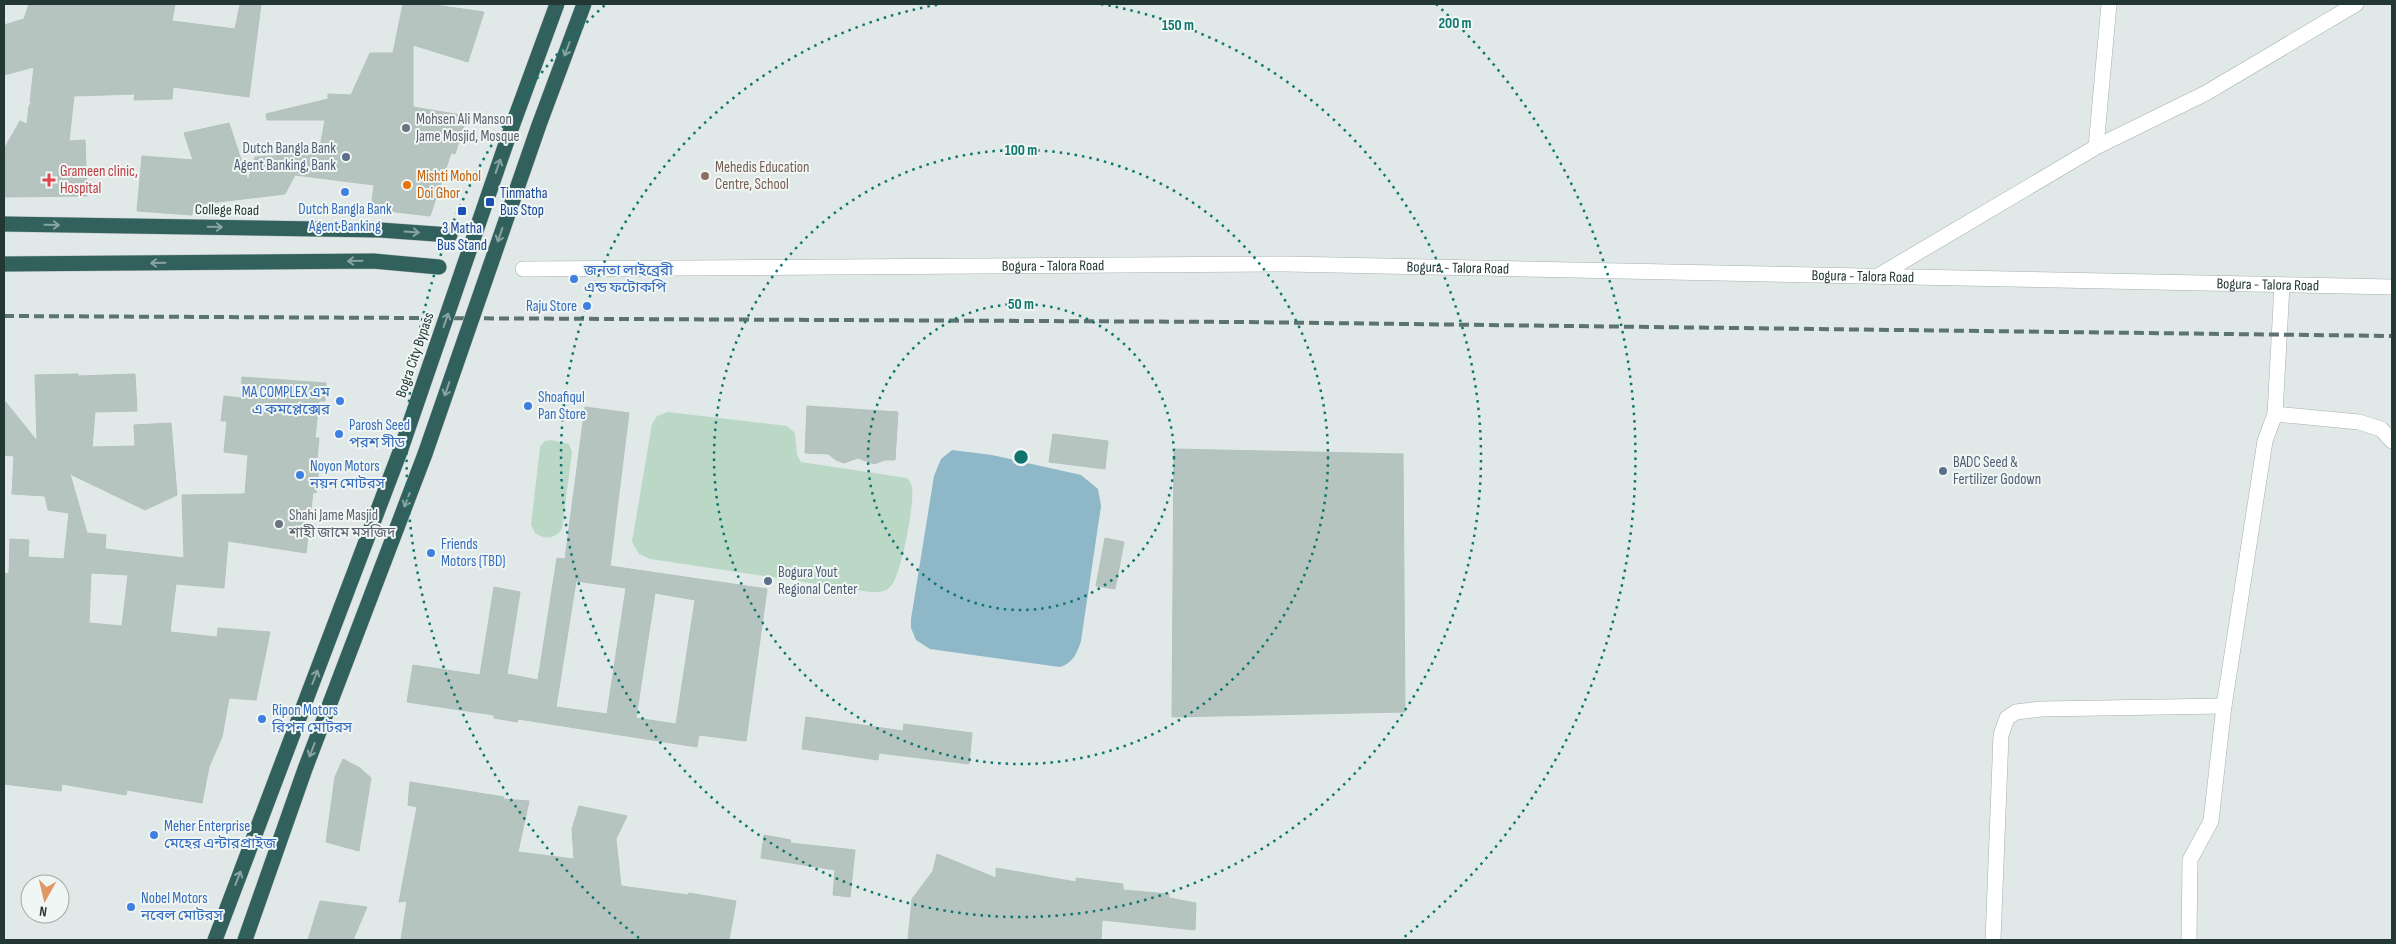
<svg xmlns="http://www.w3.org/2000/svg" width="2396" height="944" font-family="'Sofia Sans Condensed','Noto Sans Bengali',sans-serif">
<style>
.green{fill:#bbd8c7}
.water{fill:#8eb7c8}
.building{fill:#b6c4c0;stroke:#b4c2be;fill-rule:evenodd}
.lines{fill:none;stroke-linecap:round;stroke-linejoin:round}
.minor-casing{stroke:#a4b0ae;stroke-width:16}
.highway-casing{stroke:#bdc3c2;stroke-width:16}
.minor{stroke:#fff;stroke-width:15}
.highway{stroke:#32605d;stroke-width:15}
.rail{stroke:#5d7371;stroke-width:4;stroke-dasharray:10 5;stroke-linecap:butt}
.highway-bridge-casing{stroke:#bdc3c2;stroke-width:16;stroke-linecap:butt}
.highway-bridge{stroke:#32605d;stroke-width:15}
.oneway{stroke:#88a4a1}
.ring{fill:none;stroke:#0f766e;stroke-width:2.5;stroke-dasharray:2.5 5}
.worship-dot{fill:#6b7280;stroke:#f0f6f4;stroke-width:2}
.service-dot{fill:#5c6f8a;stroke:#f0f6f4;stroke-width:2}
.education-dot{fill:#8d6e63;stroke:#f0f6f4;stroke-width:2}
.health-dot{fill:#e0444e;stroke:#f0f6f4;stroke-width:2}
.food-dot{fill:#e8710a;stroke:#f0f6f4;stroke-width:2}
.shop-dot{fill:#3f7fe0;stroke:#f0f6f4;stroke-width:2}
.transit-dot{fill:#1a4fb4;stroke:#f0f6f4;stroke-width:2}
.labels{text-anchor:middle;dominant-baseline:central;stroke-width:4;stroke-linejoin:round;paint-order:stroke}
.worship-label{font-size:15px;fill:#5b616d;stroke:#f0f6f4;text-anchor:start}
.service-label{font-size:15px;fill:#4e5e75;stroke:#f0f6f4;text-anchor:start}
.education-label{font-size:15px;fill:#785e54;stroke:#f0f6f4;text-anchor:start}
.health-label{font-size:15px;fill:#be3a42;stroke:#f0f6f4;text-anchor:start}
.food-label{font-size:15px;fill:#c56008;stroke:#f0f6f4;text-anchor:start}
.transit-label{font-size:15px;fill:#164399;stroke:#f0f6f4;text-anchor:start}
.shop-label{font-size:15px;fill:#366cbe;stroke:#f0f6f4;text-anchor:start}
.street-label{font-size:15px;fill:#233835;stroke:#f0f6f4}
.centre{fill:#0f766e;stroke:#f0f6f4;stroke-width:2.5}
.ring-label{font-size:15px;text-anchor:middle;font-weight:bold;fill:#0f766e;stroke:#f0f6f4;stroke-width:4;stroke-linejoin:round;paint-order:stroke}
</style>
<rect width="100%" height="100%" fill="#e0e9e7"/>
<!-- green -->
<g class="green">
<path d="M 668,412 L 787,426 L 795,433 L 797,455 L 801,462 L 907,478 C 910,481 911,483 912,488 C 915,502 901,576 891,586 C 885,593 878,592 870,592 L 650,559 L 639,554 L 632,542 L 652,424 L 657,416 Z"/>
<path d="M 551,440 L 569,444 L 572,452 L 562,529 C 555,539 545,540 535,533 L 531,525 L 540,447 L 545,441 Z"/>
</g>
<!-- water -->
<path class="water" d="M 952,450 L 992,455 L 1081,475 L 1098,489 L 1101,506 L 1081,641 C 1077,653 1073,663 1060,667 L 930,649 L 916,640 L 911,628 L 911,619 L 934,476 L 941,459 Z"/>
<!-- building -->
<g class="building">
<polygon points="29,4 175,4 172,21 235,29 240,4 261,4 249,97 173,87 172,99 134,100 135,94 74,96 69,141 85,140 87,196 4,197 4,149 20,121 27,124 29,106 33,100 30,102 34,67 4,75 4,25 24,19"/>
<polygon points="403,4 428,4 484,12 468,62 413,45 413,107 467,116 455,154 451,153 430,216 371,209 374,185 295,175 285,194 193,205 192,215 137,211 142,156 193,160 184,133 229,123 248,181 255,157 319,153 325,120 267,120 266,114 328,99 328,94 351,95 370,53 393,53"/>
<path d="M 78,374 L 78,376 L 135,374 L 137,411 L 95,412 L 92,447 L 135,446 L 134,425 L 171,423 L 177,495 L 145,510 L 70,474 L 87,533 L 106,535 L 105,549 L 184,558 L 182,495 L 245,494 L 248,455 L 224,452 L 227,421 L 221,421 L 224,396 L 241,398 L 242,377 L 326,383 L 325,401 L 319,401 L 315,438 L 319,438 L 316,469 L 319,469 L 316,493 L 313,492 L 306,553 L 228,541 L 224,588 L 176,584 L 170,632 L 217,637 L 218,628 L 270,632 L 256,700 L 229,698 L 222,737 L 209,767 L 202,803 L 127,790 L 126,795 L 62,784 L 61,791 L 4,784 L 4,573 L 9,574 L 10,539 L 29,540 L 28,557 L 64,559 L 69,513 L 48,510 L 45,496 L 12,494 L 14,456 L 4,455 L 4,400 L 37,441 L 35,375 ZM 91,573 L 128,575 L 122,626 L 89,623 Z"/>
<polygon points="807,406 898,412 895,460 885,460 874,464 858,458 844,463 836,460 828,454 805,453"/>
<path d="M 585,407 L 629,413 L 610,566 L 767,589 L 746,741 L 699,735 L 697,747 L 518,719 L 517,722 L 494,718 L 494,715 L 407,702 L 413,665 L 480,675 L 494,587 L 520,592 L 507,674 L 538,680 L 557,558 L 565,559 ZM 576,581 L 626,588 L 607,714 L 556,707 ZM 655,593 L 695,600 L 676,724 L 636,718 Z"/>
<polygon points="1053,434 1108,441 1105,469 1049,462"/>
<polygon points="1174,449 1403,454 1405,712 1172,717"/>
<polygon points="1105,538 1124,542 1115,589 1096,586"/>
<polygon points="806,717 903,731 904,724 972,733 969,764 879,753 878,760 802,749"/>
<polygon points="343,759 360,768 371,778 359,851 326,842 335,777"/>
<polygon points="410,782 504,797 503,799 529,801 518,852 574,859 572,829 579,806 627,816 616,839 621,886 688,895 689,893 736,901 729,940 401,940 407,901 399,902 417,807 408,805"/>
<polygon points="764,835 791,840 790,843 855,850 850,897 833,895 835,870 761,858"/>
<polygon points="937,854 996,878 996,868 1076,882 1076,878 1123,884 1123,890 1169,894 1169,898 1196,903 1195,930 1102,920 1101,940 908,940 912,899 933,871"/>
<polygon points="320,901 367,907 353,940 308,940"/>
</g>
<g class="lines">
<defs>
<g id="minor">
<polyline points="2096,147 2109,4"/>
<path id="s1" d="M 523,269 L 1287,264 L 2392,287"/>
<polyline points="1878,276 2096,147 2206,93 2356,4"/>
<polyline points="2275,414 2359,422 2381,429 2392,441"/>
<polyline points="1993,940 2001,735 2007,718 2016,712 2041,709 2224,706"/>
<polyline points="2189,940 2190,860 2211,821 2224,706 2265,441 2275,414 2282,285"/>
</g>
<g id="highway">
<polyline points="4,224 380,230 450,235"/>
<polyline points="4,264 373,261 439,267"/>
<polyline points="215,940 401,449"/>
<polyline points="245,940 305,769 425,454"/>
</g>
</defs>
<!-- minor casing -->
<use href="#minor" class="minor-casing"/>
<!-- highway casing -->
<use href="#highway" class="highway-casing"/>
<!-- minor -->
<use href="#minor" class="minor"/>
<!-- highway -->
<use href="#highway" class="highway"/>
<!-- rail -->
<polyline class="rail" points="4,316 1241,322 2392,336"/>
<defs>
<g id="highway-bridge">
<polyline points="401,449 510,132 557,4"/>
<polyline points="425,454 539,125 584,4"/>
</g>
</defs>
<!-- highway-bridge casing -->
<use href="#highway-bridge" class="highway-bridge-casing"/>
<!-- highway-bridge -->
<use href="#highway-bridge" class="highway-bridge"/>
</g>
<!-- one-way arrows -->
<defs><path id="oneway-shaft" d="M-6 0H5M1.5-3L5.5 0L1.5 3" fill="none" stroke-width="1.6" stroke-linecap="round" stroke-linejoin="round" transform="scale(1.25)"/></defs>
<g class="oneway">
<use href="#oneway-shaft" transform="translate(567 49) rotate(111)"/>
<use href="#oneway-shaft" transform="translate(498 166) rotate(-71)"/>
<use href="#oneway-shaft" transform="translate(52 225) rotate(1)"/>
<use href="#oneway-shaft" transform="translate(215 227) rotate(1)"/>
<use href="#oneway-shaft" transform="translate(412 232) rotate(4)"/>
<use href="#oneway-shaft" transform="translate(500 235) rotate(109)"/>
<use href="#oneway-shaft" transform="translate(355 261) rotate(179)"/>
<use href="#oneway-shaft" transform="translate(158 263) rotate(179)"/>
<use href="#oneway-shaft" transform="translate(446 320) rotate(-71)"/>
<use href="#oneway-shaft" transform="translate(447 389) rotate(109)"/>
<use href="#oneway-shaft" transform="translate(407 500) rotate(111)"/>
<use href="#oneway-shaft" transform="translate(315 677) rotate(-69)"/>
<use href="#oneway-shaft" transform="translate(312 750) rotate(111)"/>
<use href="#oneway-shaft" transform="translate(238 878) rotate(-69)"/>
</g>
<!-- distance rings -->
<g class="ring">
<circle cx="1021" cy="457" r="153"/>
<circle cx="1021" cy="457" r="307"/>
<path d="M1101 4A460 460 0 1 1 941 4"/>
<path d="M639 938A614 614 0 0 1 606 4M1436 4A614 614 0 0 1 1403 938"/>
</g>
<!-- markers -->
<g class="worship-dot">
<circle cx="406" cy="128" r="5"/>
<circle cx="279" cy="524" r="5"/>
</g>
<g class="service-dot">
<circle cx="346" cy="157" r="5"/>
<circle cx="1943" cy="471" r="5"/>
<circle cx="768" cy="581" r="5"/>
</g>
<circle class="education-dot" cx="705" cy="176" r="5"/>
<path class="health-dot" d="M46.5 172.5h5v5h5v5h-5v5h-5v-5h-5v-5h5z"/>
<circle class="food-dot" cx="407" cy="185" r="5"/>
<g class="shop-dot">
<circle cx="345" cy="192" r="5"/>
<circle cx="574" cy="279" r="5"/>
<circle cx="587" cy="306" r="5"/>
<circle cx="340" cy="401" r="5"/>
<circle cx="528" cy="406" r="5"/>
<circle cx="339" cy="434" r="5"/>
<circle cx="300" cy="475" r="5"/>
<circle cx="431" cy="553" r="5"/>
<circle cx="262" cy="719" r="5"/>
<circle cx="154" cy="835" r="5"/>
<circle cx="131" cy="907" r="5"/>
</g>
<g class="transit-dot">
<rect x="485" y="197" width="10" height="10" rx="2.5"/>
<rect x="457" y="206" width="10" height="10" rx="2.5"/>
</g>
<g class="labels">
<!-- worship labels -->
<g class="worship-label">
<text x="416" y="119">Mohsen Ali Manson<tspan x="416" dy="17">Jame Mosjid, Mosque</tspan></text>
<text x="289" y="515">Shahi Jame Masjid<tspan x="289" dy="17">শাহী জামে মসজিদ</tspan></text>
</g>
<!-- service labels -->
<g class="service-label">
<text x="336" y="148" text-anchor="end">Dutch Bangla Bank<tspan x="336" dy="17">Agent Banking, Bank</tspan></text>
<text x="1953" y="462">BADC Seed &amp;<tspan x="1953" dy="17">Fertilizer Godown</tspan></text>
<text x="778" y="572">Bogura Yout<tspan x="778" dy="17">Regional Center</tspan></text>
</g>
<!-- education labels -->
<g class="education-label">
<text x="715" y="167">Mehedis Education<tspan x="715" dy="17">Centre, School</tspan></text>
</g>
<!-- health labels -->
<g class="health-label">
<text x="60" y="171">Grameen clinic,<tspan x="60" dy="17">Hospital</tspan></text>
</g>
<!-- food labels -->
<g class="food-label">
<text x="417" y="176">Mishti Mohol<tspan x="417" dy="17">Doi Ghor</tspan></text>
</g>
<!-- transit labels -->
<g class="transit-label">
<text x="500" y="193">Tinmatha<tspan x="500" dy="17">Bus Stop</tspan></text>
<text x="462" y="228" text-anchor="middle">3 Matha<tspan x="462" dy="17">Bus Stand</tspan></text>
</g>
<!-- shop labels -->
<g class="shop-label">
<text x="345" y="209" text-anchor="middle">Dutch Bangla Bank<tspan x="345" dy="17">Agent Banking</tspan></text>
<text x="584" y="270">জনতা লাইব্রেরী<tspan x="584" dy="17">এন্ড ফটোকপি</tspan></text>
<text x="577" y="306" text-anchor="end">Raju Store</text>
<text x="330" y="392" text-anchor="end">MA COMPLEX এম<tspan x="330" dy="17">এ কমপ্লেক্সের</tspan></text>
<text x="538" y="397">Shoafiqul<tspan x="538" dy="17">Pan Store</tspan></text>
<text x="349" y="425">Parosh Seed<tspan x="349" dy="17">পরশ সীড</tspan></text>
<text x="310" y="466">Noyon Motors<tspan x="310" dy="17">নয়ন মোটরস</tspan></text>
<text x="441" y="544">Friends<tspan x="441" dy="17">Motors (TBD)</tspan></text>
<text x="272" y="710">Ripon Motors<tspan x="272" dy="17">রিপন মোটরস</tspan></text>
<text x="164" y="826">Meher Enterprise<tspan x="164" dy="17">মেহের এন্টারপ্রাইজ</tspan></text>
<text x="141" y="898">Nobel Motors<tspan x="141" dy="17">নবেল মোটরস</tspan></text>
</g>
<!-- street labels -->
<g class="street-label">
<text transform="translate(227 210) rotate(1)">College Road</text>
<text stroke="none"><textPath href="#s1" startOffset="530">Bogura - Talora Road</textPath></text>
<text stroke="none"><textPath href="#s1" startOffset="935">Bogura - Talora Road</textPath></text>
<text stroke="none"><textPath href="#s1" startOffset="1340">Bogura - Talora Road</textPath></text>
<text stroke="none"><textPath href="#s1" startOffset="1745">Bogura - Talora Road</textPath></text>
<text transform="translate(415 355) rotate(-71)">Bogra City Bypass</text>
</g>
</g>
<circle cx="1021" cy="457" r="8" class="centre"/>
<g class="ring-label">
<text x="1455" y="28">200 m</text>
<text x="1178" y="30">150 m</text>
<text x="1021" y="155">100 m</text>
<text x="1021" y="309">50 m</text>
</g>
<!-- border -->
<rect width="2396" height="944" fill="none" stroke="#233835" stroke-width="10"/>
<!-- north arrow -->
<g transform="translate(45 899) rotate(188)"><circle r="24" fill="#f0f6f4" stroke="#9eaaa8"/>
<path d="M0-4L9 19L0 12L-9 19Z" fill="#e29666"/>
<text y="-8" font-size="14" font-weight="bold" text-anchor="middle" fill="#233835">N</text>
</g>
</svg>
